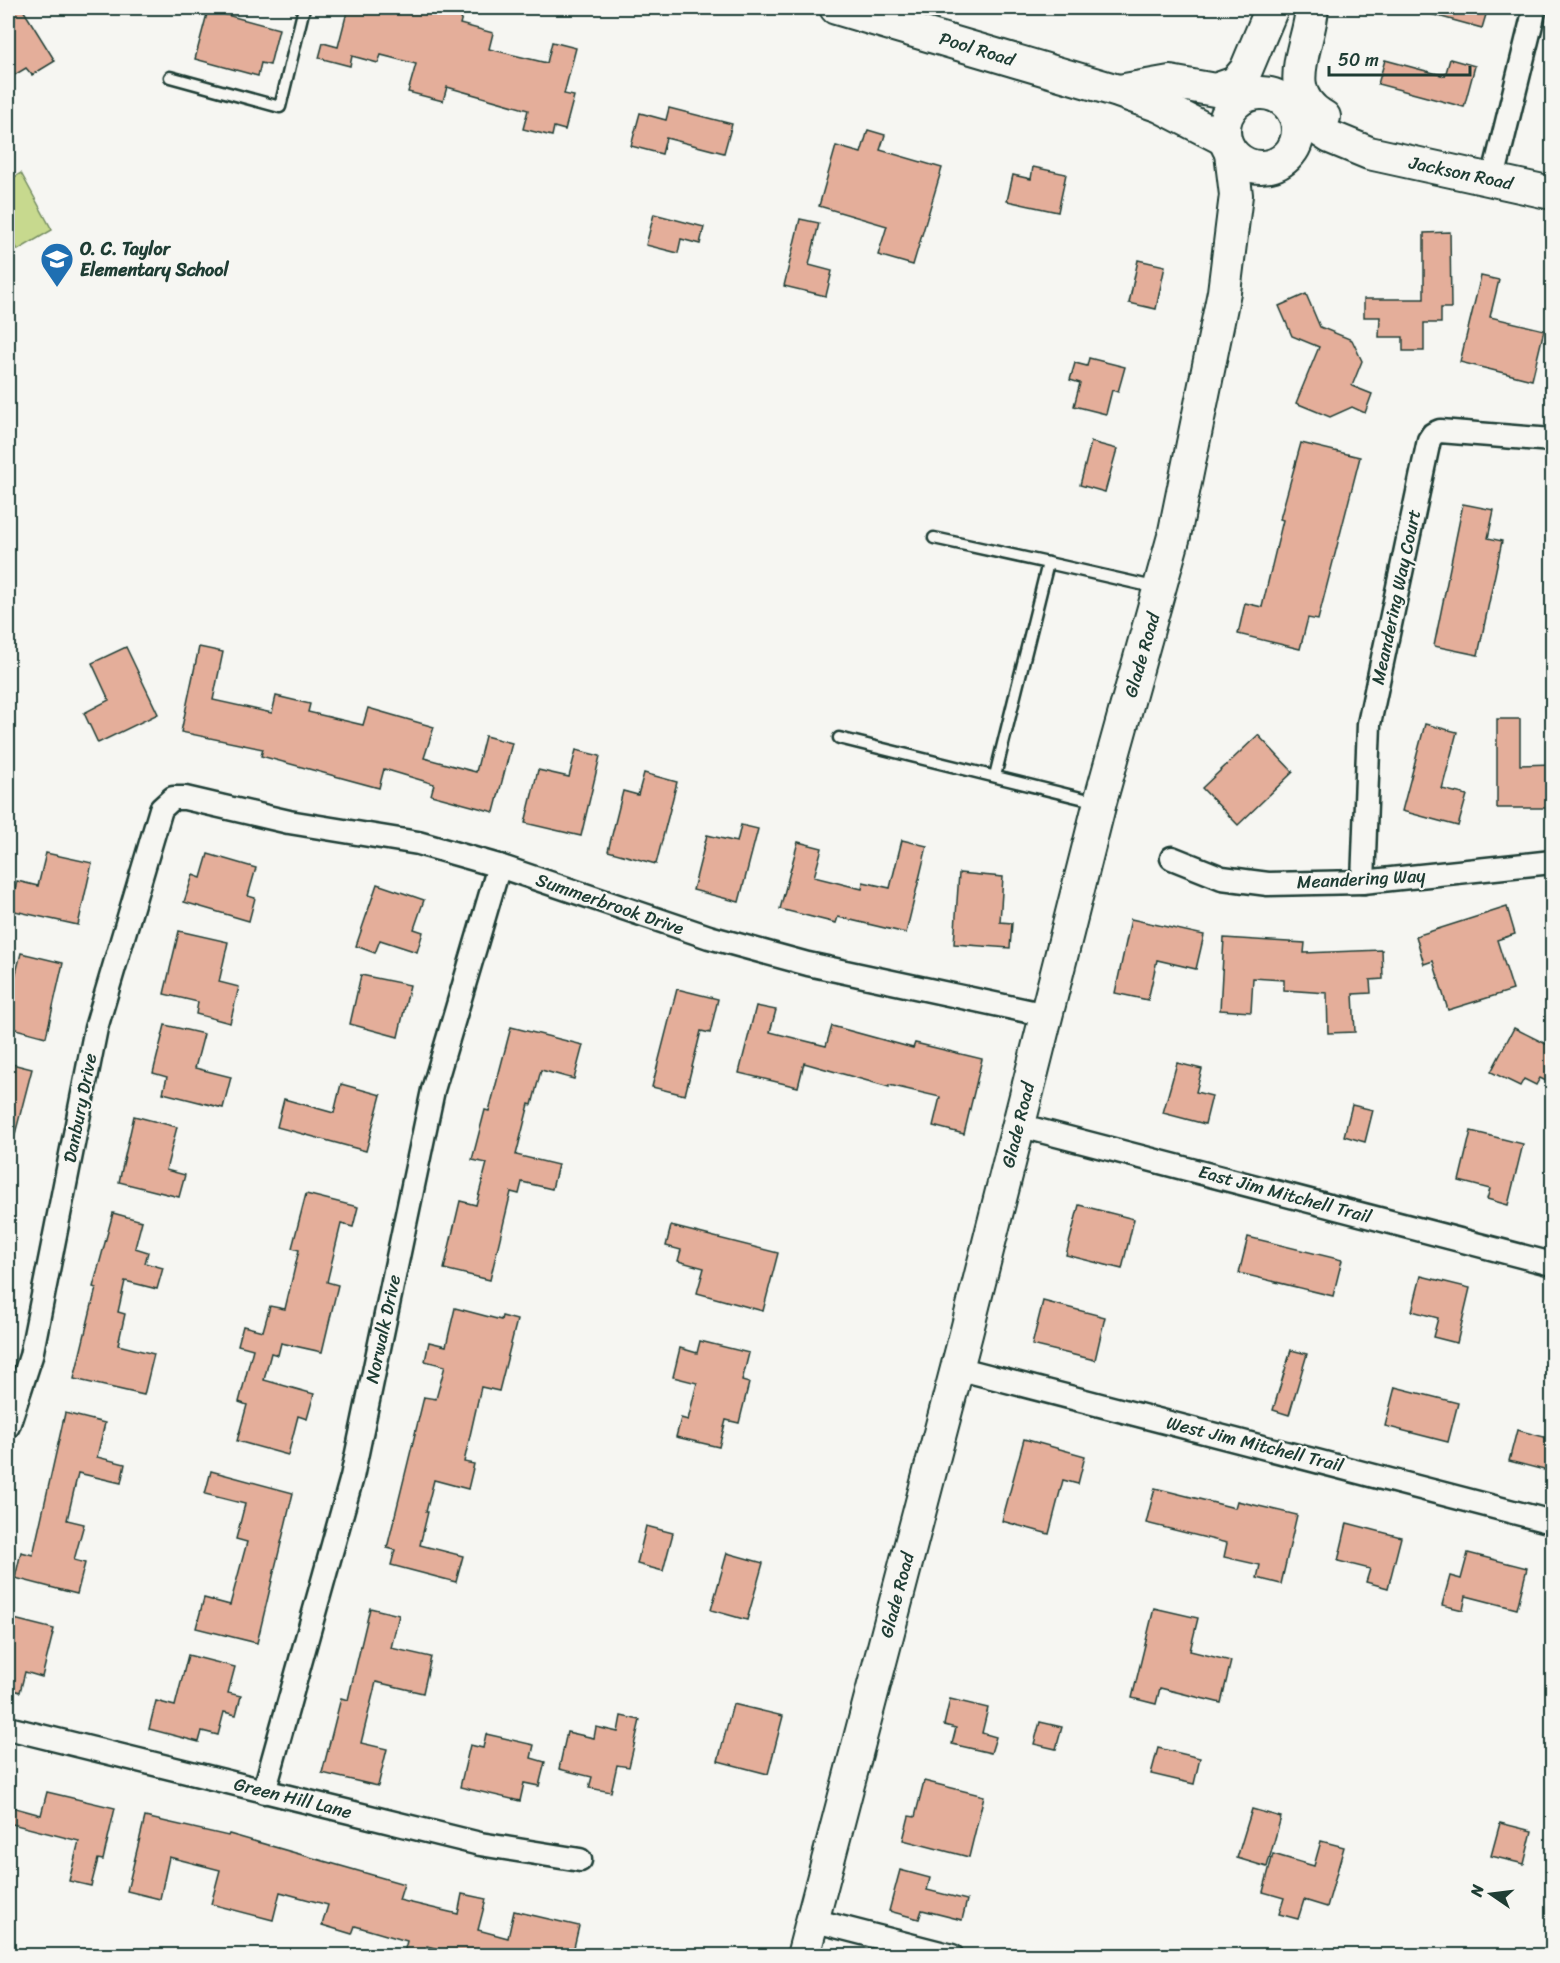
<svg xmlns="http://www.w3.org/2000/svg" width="1560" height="1963" font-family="Sriracha,sans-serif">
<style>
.green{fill:#c7d98e;stroke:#738b61;stroke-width:1.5}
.building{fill:#e4ae9a;stroke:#1f3d34;stroke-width:1.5}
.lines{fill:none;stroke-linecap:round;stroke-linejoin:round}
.service-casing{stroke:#1f3d34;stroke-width:15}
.minor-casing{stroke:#1f3d34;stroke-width:27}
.secondary-casing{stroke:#1f3d34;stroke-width:36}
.service{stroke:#f6f6f2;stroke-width:10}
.minor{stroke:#f6f6f2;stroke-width:22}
.secondary{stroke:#f6f6f2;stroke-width:32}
.labels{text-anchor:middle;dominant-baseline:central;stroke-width:4.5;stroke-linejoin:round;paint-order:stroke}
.street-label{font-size:18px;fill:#1f3d34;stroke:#f6f6f2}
.poi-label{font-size:18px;font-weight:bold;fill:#1f3d34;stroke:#f6f6f2;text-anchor:start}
</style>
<rect width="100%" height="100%" fill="#f6f6f2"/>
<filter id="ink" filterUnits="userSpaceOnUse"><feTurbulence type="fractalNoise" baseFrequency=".0167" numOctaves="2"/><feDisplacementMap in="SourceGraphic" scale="12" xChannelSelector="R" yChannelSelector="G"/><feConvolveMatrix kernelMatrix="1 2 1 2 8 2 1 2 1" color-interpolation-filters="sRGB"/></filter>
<g filter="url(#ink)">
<!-- green -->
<polygon class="green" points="21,173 52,230 18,250 8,231 8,181"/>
<!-- building -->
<g class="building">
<polygon points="8,8 22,8 55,61 32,75 26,68 8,79"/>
<polygon points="348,8 427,8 462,17 460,24 493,33 489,49 547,63 552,42 576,48 564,94 574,96 565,130 554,127 552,136 523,129 528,110 447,87 443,101 408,92 416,64 381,55 378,63 352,56 350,66 319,58 323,43 338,47"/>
<polygon points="1424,8 1488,8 1482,28 1423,12"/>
<polygon points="208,10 279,29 270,65 261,63 258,76 195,59"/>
<polygon points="1450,59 1475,66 1464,107 1378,84 1385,60 1445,76"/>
<polygon points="669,108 732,124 724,153 666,138 662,154 631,146 640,113 666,120"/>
<polygon points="868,130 885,135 880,150 942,168 913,265 878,255 887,226 819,206 836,146 861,153"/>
<polygon points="1033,167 1066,174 1058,212 1007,201 1013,175 1031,179"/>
<polygon points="654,214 704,227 700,244 681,239 678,253 646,245"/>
<polygon points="800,219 819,223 809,265 832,271 826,296 784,286"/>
<polygon points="1450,232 1451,308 1441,308 1441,323 1424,323 1424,351 1403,351 1403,337 1379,337 1380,317 1364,317 1364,299 1424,299 1424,233"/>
<polygon points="1138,260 1165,266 1156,309 1129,303"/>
<polygon points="1481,276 1499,280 1490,317 1544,330 1532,380 1460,362"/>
<polygon points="1306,294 1320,327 1352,340 1362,361 1352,386 1372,394 1365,413 1352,407 1330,417 1296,403 1319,347 1292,336 1279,306"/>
<polygon points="1089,358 1125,367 1118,392 1112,390 1106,414 1074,406 1080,383 1070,380 1075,363 1087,366"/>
<polygon points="1091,442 1117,449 1105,492 1080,485"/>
<polygon points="1301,443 1360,457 1318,620 1308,618 1300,649 1238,634 1245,603 1262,607 1283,520 1280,519"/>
<polygon points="1463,504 1494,510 1488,538 1502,541 1478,655 1434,646"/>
<polygon points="126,647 158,714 98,743 84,713 109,700 92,663"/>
<polygon points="199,647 223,652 213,700 272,713 276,696 310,704 308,712 363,725 368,708 434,727 424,758 476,772 485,736 512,743 494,812 431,795 434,784 384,769 379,788 261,756 263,749 181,732"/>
<polygon points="1497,719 1520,719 1520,765 1552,764 1552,808 1497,808"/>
<polygon points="1425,724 1457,732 1442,789 1467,795 1458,826 1402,811"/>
<polygon points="1258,735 1293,772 1238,825 1202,788"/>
<polygon points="576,750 600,756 581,836 525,823 538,770 569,777"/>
<polygon points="644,773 677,782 656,864 608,851 623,791 638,795"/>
<polygon points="741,825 758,829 739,902 693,890 707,835 737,842"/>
<polygon points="902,840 927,846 906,933 838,917 836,923 780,909 798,842 822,848 814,877 862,889 863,882 890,888"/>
<polygon points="46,853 92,863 78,925 10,910 17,881 38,886"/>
<polygon points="208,854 256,868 248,896 255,898 249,921 184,902 193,875 201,878"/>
<polygon points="959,873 1003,877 1000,922 1012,923 1010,948 954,944"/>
<polygon points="377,884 424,900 414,929 423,932 417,952 380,940 375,953 356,946"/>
<polygon points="1507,907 1515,934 1497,940 1513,990 1448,1010 1433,961 1424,964 1416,936"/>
<polygon points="1131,919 1204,935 1196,969 1157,960 1148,1000 1115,993"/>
<polygon points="179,931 228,942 219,982 239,987 230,1023 196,1014 198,1002 164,994"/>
<polygon points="1224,938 1305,943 1304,953 1382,950 1383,979 1370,980 1371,993 1353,994 1355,1032 1328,1033 1327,993 1284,990 1284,980 1253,978 1251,1012 1220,1010"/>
<polygon points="21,953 63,963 46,1037 8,1027 8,992 11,993"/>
<polygon points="361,975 410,985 398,1037 350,1024"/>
<polygon points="677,989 718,999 710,1033 701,1031 685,1095 652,1087"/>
<polygon points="756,1006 776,1010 770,1032 826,1046 832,1026 913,1048 915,1043 982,1059 964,1134 933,1126 940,1097 889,1085 889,1087 804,1063 798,1087 739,1073"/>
<polygon points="165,1025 204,1034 195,1068 231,1077 223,1108 163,1093 167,1077 153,1073"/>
<polygon points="511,1027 583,1045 574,1079 541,1070 532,1105 529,1104 516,1155 558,1165 552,1189 522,1182 519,1194 511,1192 490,1280 444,1269 460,1201 476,1205 487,1163 472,1160 485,1110 489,1111"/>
<polygon points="1514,1028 1552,1047 1552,1084 1540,1078 1536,1085 1524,1079 1520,1086 1491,1072"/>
<polygon points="8,1063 32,1069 13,1142 8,1141"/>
<polygon points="1177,1063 1202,1069 1196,1092 1212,1096 1205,1124 1163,1113"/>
<polygon points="341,1084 381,1095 366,1151 277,1127 284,1099 334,1113"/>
<polygon points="1352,1105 1373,1110 1365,1142 1344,1136"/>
<polygon points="134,1116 177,1127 166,1170 185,1175 179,1197 119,1182"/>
<polygon points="1471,1131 1523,1144 1508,1205 1487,1199 1490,1189 1459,1181"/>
<polygon points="306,1194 358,1207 353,1227 341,1224 327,1282 338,1285 322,1352 281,1343 278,1355 271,1353 264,1380 314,1394 307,1419 298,1416 288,1455 237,1441 247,1405 239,1402 253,1349 238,1345 243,1326 263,1331 270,1306 285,1309 299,1250 292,1248"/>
<polygon points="1079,1205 1134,1219 1122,1269 1066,1255"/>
<polygon points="113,1213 142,1221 135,1248 148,1252 145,1263 163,1268 157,1289 125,1281 118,1312 125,1314 118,1345 154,1354 144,1395 74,1379 96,1288 93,1287"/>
<polygon points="671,1226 778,1253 763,1311 697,1293 704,1268 678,1261 681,1250 666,1246"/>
<polygon points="1248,1237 1342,1260 1333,1296 1239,1273"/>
<polygon points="1421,1276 1470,1288 1457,1343 1433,1337 1438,1318 1412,1311"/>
<polygon points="1043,1301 1105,1317 1095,1360 1032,1345"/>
<polygon points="455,1308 501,1320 502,1316 517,1320 499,1391 481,1387 464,1462 474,1464 468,1489 434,1480 426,1512 428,1512 420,1545 463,1556 456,1582 391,1565 395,1550 387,1548 424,1397 436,1399 445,1366 425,1361 429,1342 446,1346"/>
<polygon points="700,1341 749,1353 742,1381 749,1383 739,1423 726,1420 719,1447 676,1437 681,1418 688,1420 697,1383 673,1377 680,1348 697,1353"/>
<polygon points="1291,1350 1307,1354 1289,1415 1273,1410"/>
<polygon points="1395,1387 1458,1403 1448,1442 1385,1426"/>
<polygon points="65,1413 105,1423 97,1457 125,1464 121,1483 78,1473 67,1520 84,1524 74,1560 85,1563 77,1594 15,1578 21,1552 33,1555"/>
<polygon points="1517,1430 1552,1439 1552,1472 1509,1461"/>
<polygon points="1024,1439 1085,1456 1078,1484 1063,1480 1049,1534 1002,1521"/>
<polygon points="211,1471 293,1493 257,1643 196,1628 204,1598 230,1605 247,1542 236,1539 245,1504 205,1494"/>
<polygon points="1155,1488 1235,1508 1237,1501 1297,1515 1281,1584 1257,1578 1260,1565 1224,1557 1227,1543 1146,1523"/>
<polygon points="1347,1523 1401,1537 1388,1588 1366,1582 1370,1569 1338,1561"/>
<polygon points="646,1526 673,1533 663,1571 637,1564"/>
<polygon points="727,1553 763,1563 747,1620 711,1610"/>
<polygon points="1468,1553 1527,1568 1517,1609 1466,1596 1463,1610 1442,1605 1450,1576 1461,1579"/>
<polygon points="370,1608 399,1615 391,1648 431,1657 423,1693 376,1682 361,1743 387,1749 378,1786 322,1773 341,1698 348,1700"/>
<polygon points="1154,1608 1198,1618 1190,1651 1231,1661 1221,1703 1160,1688 1156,1704 1132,1698"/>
<polygon points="10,1618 54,1629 42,1677 25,1672 20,1692 8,1688 8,1628"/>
<polygon points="188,1655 235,1667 228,1693 241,1696 236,1715 224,1712 218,1735 202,1731 199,1742 149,1729 156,1701 175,1706"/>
<polygon points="950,1699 988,1708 982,1733 996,1737 991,1753 952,1744 956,1728 944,1725"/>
<polygon points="733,1704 783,1716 768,1774 718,1761"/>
<polygon points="621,1716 640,1720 629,1767 617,1765 611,1792 589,1788 592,1777 559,1769 567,1732 594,1738 596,1727 618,1732"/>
<polygon points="1040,1722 1062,1727 1056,1749 1034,1744"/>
<polygon points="486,1734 534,1745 531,1758 545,1762 539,1786 524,1783 520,1801 460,1787 470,1745 483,1748"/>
<polygon points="1158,1748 1200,1758 1194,1784 1151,1774"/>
<polygon points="924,1781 984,1796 969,1857 903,1840 909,1816 915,1817"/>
<polygon points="47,1792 115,1808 103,1860 98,1859 91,1886 69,1881 79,1841 8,1823 8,1806 41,1815"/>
<polygon points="1252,1809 1281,1817 1267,1867 1237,1858"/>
<polygon points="145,1817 228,1836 229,1834 404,1884 399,1900 458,1914 462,1894 486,1899 478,1930 508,1938 514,1911 579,1926 572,1956 464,1956 427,1946 425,1956 403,1956 407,1941 355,1926 352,1934 322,1925 328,1905 280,1892 273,1920 211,1904 220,1870 169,1857 160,1899 127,1891"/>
<polygon points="1500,1823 1532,1831 1524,1864 1491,1856"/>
<polygon points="1321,1841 1344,1847 1327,1907 1304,1900 1298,1919 1279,1914 1284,1898 1263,1892 1273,1854 1314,1866"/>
<polygon points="900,1870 930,1878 927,1890 967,1900 962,1920 922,1910 919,1919 889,1911"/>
</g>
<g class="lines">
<defs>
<g id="service">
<polyline points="170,77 280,107 304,8"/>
<polyline points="934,538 1048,563"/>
<polyline points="839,738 1097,802"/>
<polyline points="995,776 1048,563 1158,588"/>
</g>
<g id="minor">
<polyline points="1493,179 1535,8"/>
<polyline points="1172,858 1222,878 1268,884 1363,882 1552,862"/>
<polyline points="1363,882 1369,724 1429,440 1433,434 1440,431 1552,440"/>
<polyline points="1018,1125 1552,1264"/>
<polyline points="957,1368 1552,1522"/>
<polyline points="8,1426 31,1356 96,1028 161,809 173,798 185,798 289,822 418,843 499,866 709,937 808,964 1046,1015"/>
<polyline points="8,1728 480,1844 580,1860"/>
<polyline points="264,1792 352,1477 433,1090 499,866"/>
<polyline points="812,1920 952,1956"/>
</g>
<g id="secondary">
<polyline points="836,8 1118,91 1160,106 1224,139"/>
<path d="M 1312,8 C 1310,45 1278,92 1324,117"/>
<polyline points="1119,91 1170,82 1215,90 1235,83 1246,70 1272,8"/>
<circle cx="1261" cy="130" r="37"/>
<polyline points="1294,113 1330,137 1369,153 1552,193"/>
<polyline points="803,1956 966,1334 1100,802 1174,536 1224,292 1236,195 1231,153"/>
</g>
</defs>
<!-- service casing -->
<use href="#service" class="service-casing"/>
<!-- minor casing -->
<use href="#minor" class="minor-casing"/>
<!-- secondary casing -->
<use href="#secondary" class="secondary-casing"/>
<!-- service -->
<use href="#service" class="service"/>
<!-- minor -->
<use href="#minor" class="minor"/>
<!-- secondary -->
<use href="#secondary" class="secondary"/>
</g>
</g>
<!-- icons -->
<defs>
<symbol id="school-pin" viewBox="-11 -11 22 30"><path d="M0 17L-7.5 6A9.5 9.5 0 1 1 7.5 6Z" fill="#1f6fb2" stroke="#f6f6f2"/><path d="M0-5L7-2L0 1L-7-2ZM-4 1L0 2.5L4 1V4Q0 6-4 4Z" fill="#fff"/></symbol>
</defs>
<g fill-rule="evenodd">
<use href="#school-pin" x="38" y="240" width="38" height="52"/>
</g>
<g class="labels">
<!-- street labels -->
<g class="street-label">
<text transform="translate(977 49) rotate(17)">Pool Road</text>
<text transform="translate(1461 173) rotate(12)">Jackson Road</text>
<text transform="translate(1396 597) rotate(-78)">Meandering Way Court</text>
<text transform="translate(1142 655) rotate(-74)">Glade Road</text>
<text transform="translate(1361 879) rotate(-3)">Meandering Way</text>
<text transform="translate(610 904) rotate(19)">Summerbrook Drive</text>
<text transform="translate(80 1108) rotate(-79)">Danbury Drive</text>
<text transform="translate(1018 1125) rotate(-76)">Glade Road</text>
<text transform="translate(1285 1194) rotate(15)">East Jim Mitchell Trail</text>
<text transform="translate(383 1329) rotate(-78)">Norwalk Drive</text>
<text transform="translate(1255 1444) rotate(14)">West Jim Mitchell Trail</text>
<text transform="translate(897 1595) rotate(-75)">Glade Road</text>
<text transform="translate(293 1798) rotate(14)">Green Hill Lane</text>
</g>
<!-- poi labels -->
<g class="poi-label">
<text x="80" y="249">O. C. Taylor<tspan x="80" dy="21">Elementary School</tspan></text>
</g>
</g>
<!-- margin -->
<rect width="1560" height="1963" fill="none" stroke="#f6f6f2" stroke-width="30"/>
<rect x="15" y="15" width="1530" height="1933" fill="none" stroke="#1f3d34" stroke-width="2" filter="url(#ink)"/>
<!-- north arrow -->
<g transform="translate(1491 1894) rotate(284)" stroke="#f6f6f2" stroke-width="4.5" paint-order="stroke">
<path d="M0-4.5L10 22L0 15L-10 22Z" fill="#1f3d34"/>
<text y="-9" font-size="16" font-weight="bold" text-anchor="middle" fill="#1f3d34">N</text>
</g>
<!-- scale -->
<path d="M1329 66v9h141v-9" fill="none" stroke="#1f3d34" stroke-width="3"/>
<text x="1338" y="66" font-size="18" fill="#1f3d34" stroke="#f6f6f2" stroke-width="4.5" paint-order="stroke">50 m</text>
</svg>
